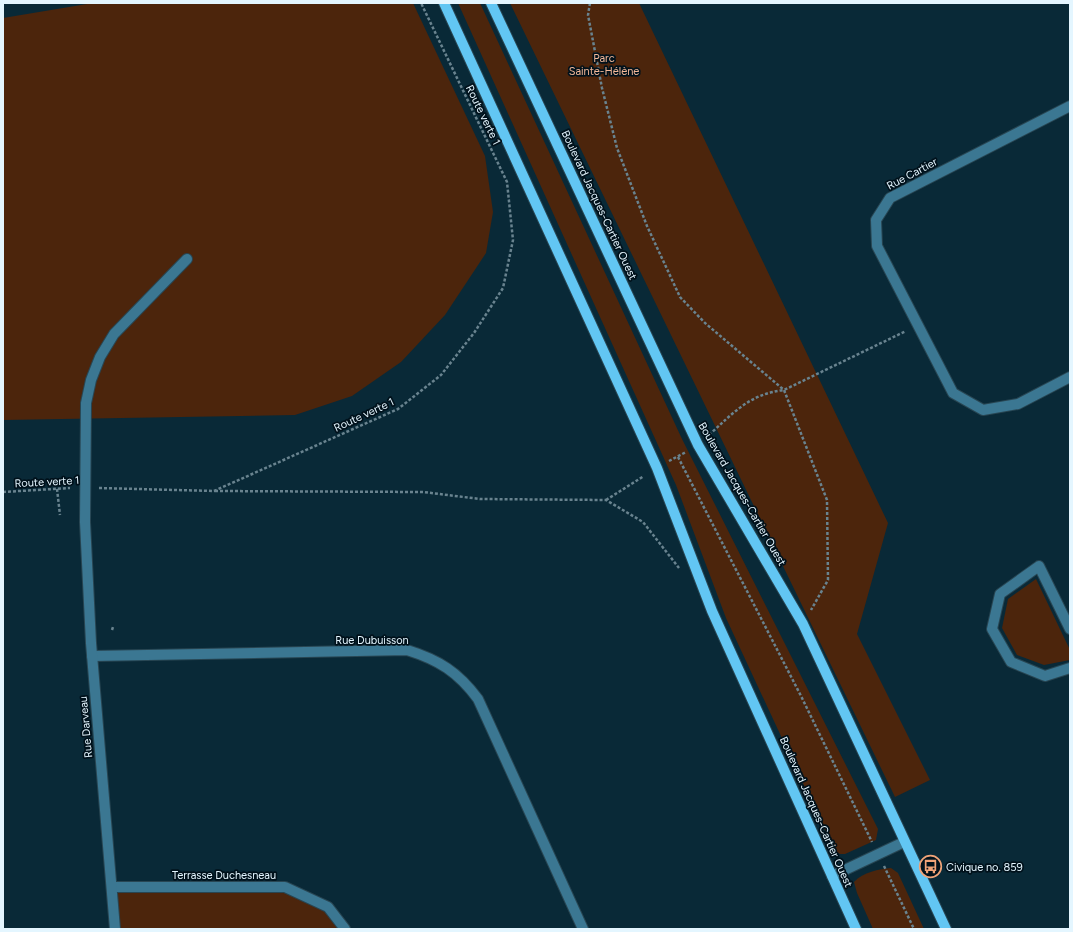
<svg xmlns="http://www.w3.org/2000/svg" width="1073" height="932" font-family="Figtree,sans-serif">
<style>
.green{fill:#4c250c}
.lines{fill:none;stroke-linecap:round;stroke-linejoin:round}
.minor-casing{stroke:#284653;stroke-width:12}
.major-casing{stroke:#284653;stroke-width:12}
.path{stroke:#69838f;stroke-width:2.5;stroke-dasharray:3 2;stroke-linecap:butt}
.minor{stroke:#3b7792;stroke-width:10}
.major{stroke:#62c6f3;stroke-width:10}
.labels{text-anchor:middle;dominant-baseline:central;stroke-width:3.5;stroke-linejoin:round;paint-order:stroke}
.park-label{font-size:11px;fill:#f3b898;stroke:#00111b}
.street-label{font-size:11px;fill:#e4f6ff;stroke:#00111b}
.poi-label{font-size:11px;fill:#e4f6ff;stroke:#00111b;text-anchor:start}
</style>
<rect width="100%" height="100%" fill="#092937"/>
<!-- green -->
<g class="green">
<polygon points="93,3 413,3 485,156 493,212 486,253 445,315 401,362 352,396 295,415 3,420 3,18"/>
<polygon points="458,3 480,3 682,439 878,829 876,840 845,854 840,854 834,850 726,618 676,485"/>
<polygon points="510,3 639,3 888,523 857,634 930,780 895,797"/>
<polygon points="1036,579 1070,650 1070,660 1044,665 1017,655 1002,628 1008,599"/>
<path d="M 891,868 L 898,873 L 924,929 L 873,929 L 857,893 L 854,882 C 863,872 879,869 891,868 Z"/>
<polygon points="112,887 285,887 328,907 345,929 115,929"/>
</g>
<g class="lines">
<defs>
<g id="minor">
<polyline points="1070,106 890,198 876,220 877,246 953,393 983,410 1018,404 1070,377"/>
<polyline points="1070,629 1039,566 1000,594 992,629 1011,662 1045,676 1070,668"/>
<path d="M 92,656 L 407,650 C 439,660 458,672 478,699 L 583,929"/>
<polyline points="832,876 904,842"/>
<polyline points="112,887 285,887 328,907 345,929"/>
<polyline points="115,929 91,643 85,522 86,403 91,380 100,357 114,334 187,259"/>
</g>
<g id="major">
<polyline points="444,3 657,468 712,611 856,929"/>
<polyline points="491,3 698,445 803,624 946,929"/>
</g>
</defs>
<!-- minor casing -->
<use href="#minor" class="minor-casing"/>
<!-- major casing -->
<use href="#major" class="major-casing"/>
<!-- path -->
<g class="path">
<polyline points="590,3 588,15 602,88 617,148 647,226 680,297 705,323 784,390 827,500 828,580 811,610"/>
<path d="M 709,435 C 734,412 750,394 784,390 L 906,331"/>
<polyline points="678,457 801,696 872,842"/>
<polyline points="669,461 686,452"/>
<polyline points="99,488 214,491 398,409 441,375 474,333 503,288 513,240 507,182 421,3"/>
<polyline points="57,489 60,515"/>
<polyline points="215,491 423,492 480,499 606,500 643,522 679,568"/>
<polyline points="3,492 70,488"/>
<polyline points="606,500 644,476"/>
<polyline points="112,630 113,627"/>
<polyline points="884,866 914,929"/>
</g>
<!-- minor -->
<use href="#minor" class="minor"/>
<!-- major -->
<use href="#major" class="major"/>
</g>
<!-- icons -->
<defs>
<symbol id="bus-ring" viewBox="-11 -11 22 22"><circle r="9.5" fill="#00111b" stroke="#efa378" stroke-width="1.5"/><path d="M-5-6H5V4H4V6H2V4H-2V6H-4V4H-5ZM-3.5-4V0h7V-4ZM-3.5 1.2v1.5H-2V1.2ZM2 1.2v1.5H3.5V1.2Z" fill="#efa378"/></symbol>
</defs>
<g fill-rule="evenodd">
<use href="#bus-ring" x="918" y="854" width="25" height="25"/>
</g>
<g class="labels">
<!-- park labels -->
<g class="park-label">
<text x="604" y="58">Parc<tspan x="604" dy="13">Sainte-Hélène</tspan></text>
</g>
<!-- street labels -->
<g class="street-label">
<text transform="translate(483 115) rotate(64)">Route verte 1</text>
<text transform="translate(912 174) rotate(-28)">Rue Cartier</text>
<text transform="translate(599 205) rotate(65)">Boulevard Jacques-Cartier Ouest</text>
<text transform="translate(364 415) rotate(-25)">Route verte 1</text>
<text transform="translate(47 482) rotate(-3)">Route verte 1</text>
<text transform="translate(742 494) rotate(60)">Boulevard Jacques-Cartier Ouest</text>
<text x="372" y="640">Rue Dubuisson</text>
<text transform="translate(86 727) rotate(-95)">Rue Darveau</text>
<text transform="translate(816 812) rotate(66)">Boulevard Jacques-Cartier Ouest</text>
<text x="224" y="875">Terrasse Duchesneau</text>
</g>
<!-- poi labels -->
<g class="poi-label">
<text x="946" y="867">Civique no. 859</text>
</g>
</g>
<!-- border -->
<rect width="1073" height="932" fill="none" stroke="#e4f6ff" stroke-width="8"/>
</svg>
